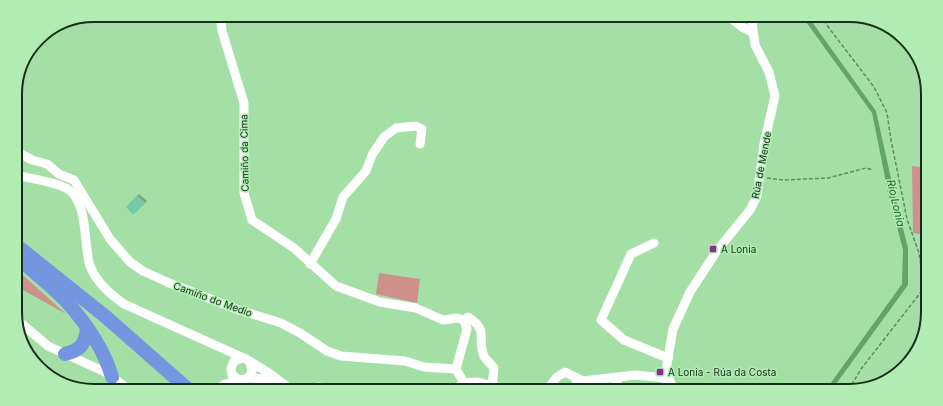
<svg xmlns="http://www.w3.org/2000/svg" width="943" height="406" font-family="Inter,sans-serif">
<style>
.green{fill:#ce908a}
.water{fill:#63a566}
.building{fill:#72caa6;filter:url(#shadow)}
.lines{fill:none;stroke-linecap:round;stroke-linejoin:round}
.path{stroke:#618c63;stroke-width:1.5;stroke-dasharray:4 2;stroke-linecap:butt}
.minor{stroke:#fff;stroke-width:9}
.highway{stroke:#7495e0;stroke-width:14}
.poi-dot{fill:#8e2d94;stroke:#b1edb3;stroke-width:1.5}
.labels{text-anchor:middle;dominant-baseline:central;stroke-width:3;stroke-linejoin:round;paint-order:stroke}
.street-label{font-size:10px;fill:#18301a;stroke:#b1edb3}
.poi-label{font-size:10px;fill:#18301a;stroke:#b1edb3;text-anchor:start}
.water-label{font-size:11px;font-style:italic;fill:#216629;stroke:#b1edb3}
.rim{fill:none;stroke:#18301a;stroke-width:2}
</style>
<defs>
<filter id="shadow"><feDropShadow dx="2" dy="-2" stdDeviation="0" flood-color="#0004"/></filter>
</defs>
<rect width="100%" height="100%" fill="#a4e0a6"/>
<!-- green -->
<g class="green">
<polygon points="912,166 928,168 928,235 913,233"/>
<polygon points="16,269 66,314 16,286"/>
<polygon points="379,273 420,279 417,303 376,294"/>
</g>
<!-- water -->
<polygon class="water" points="801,15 807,15 876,111 894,192 908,248 908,285 831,391 825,391 902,284 903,250 888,192 872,113"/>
<!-- building -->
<polygon class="building" points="137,196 145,203 133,215 126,207"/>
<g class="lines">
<!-- path -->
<g class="path">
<polyline points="821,15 829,28 874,87 887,113 891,140 907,219 919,253 923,281 921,292 861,369 848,391"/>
<polyline points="767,178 783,180 828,178 866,168 873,170"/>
</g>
<!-- minor -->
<g class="minor">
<polyline points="220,15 222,31 244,103 244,193 252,220 294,248 336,286 380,302 416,308 443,320 457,318 464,320"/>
<polyline points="727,15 742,27 752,32"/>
<polyline points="16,151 32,160 47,164 59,174 74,180 110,239 130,262 143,271 169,283 239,310 281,323 300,333 327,351 341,356 405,361 424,367 456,369"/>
<path d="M 16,175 C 32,179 52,181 66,188 C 89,200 83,244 90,266 C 97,283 110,294 124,304 L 246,359 L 269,373 L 293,391"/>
<polyline points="654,243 631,254 601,320 624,340 668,358"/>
<polyline points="310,264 336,219 343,197 366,171 372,155 384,137 396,128 416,126 422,129 420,144"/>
<polyline points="16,319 48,346 105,372 131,391"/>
<path d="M 464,320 L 468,317 C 490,331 476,338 484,356 C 486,360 491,364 494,368 L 492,386"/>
<polyline points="668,375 674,391"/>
<polyline points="248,378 269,379 278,382"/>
<polyline points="240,380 232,375 231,368 234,361 243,358"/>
<polyline points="464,383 456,369 467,329 464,320"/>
<polyline points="464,383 478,382 513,391"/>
<polyline points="215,391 225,384 248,378 252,372 250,362"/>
<polyline points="295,391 319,387 344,391"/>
<polyline points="452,391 464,383"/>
<polyline points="546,391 557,377 565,372 583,381 635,375 666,378"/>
<polyline points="575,391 577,378"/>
<polyline points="613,391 619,377"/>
<polyline points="666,391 666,370 673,329 690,292 716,252 750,210 757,196 764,144 775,96 769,72 755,45 751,15"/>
</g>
<!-- highway -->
<g class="highway">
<polyline points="16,245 106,317 190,391"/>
<path d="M 16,256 C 32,271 51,285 66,301 C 85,322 104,350 112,377"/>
<path d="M 65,354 C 80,350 85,345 87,329"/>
</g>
</g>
<!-- markers -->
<g class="poi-dot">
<rect x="709" y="245" width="8" height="8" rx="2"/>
<rect x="656" y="368" width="8" height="8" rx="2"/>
</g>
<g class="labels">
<!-- street labels -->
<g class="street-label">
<text transform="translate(244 153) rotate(-91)">Camiño da Cima</text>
<text transform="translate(761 165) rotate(-79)">Rúa de Mende</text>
<text transform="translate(213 299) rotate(20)">Camiño do Medio</text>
</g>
<!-- poi labels -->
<g class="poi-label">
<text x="721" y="249">A Lonia</text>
<text x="668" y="372">A Lonia - Rúa da Costa</text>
</g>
<!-- water labels -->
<g class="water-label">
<text transform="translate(896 203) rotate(77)">Río Lonia</text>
</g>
</g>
<!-- crop -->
<path d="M0 0H943V406H0ZM94 22H849A72 72 0 0 1 921 94V312A72 72 0 0 1 849 384H94A72 72 0 0 1 22 312V94A72 72 0 0 1 94 22Z" fill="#b1edb3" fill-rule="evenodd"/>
<path class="rim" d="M94 22H849A72 72 0 0 1 921 94V312A72 72 0 0 1 849 384H94A72 72 0 0 1 22 312V94A72 72 0 0 1 94 22Z"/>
</svg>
